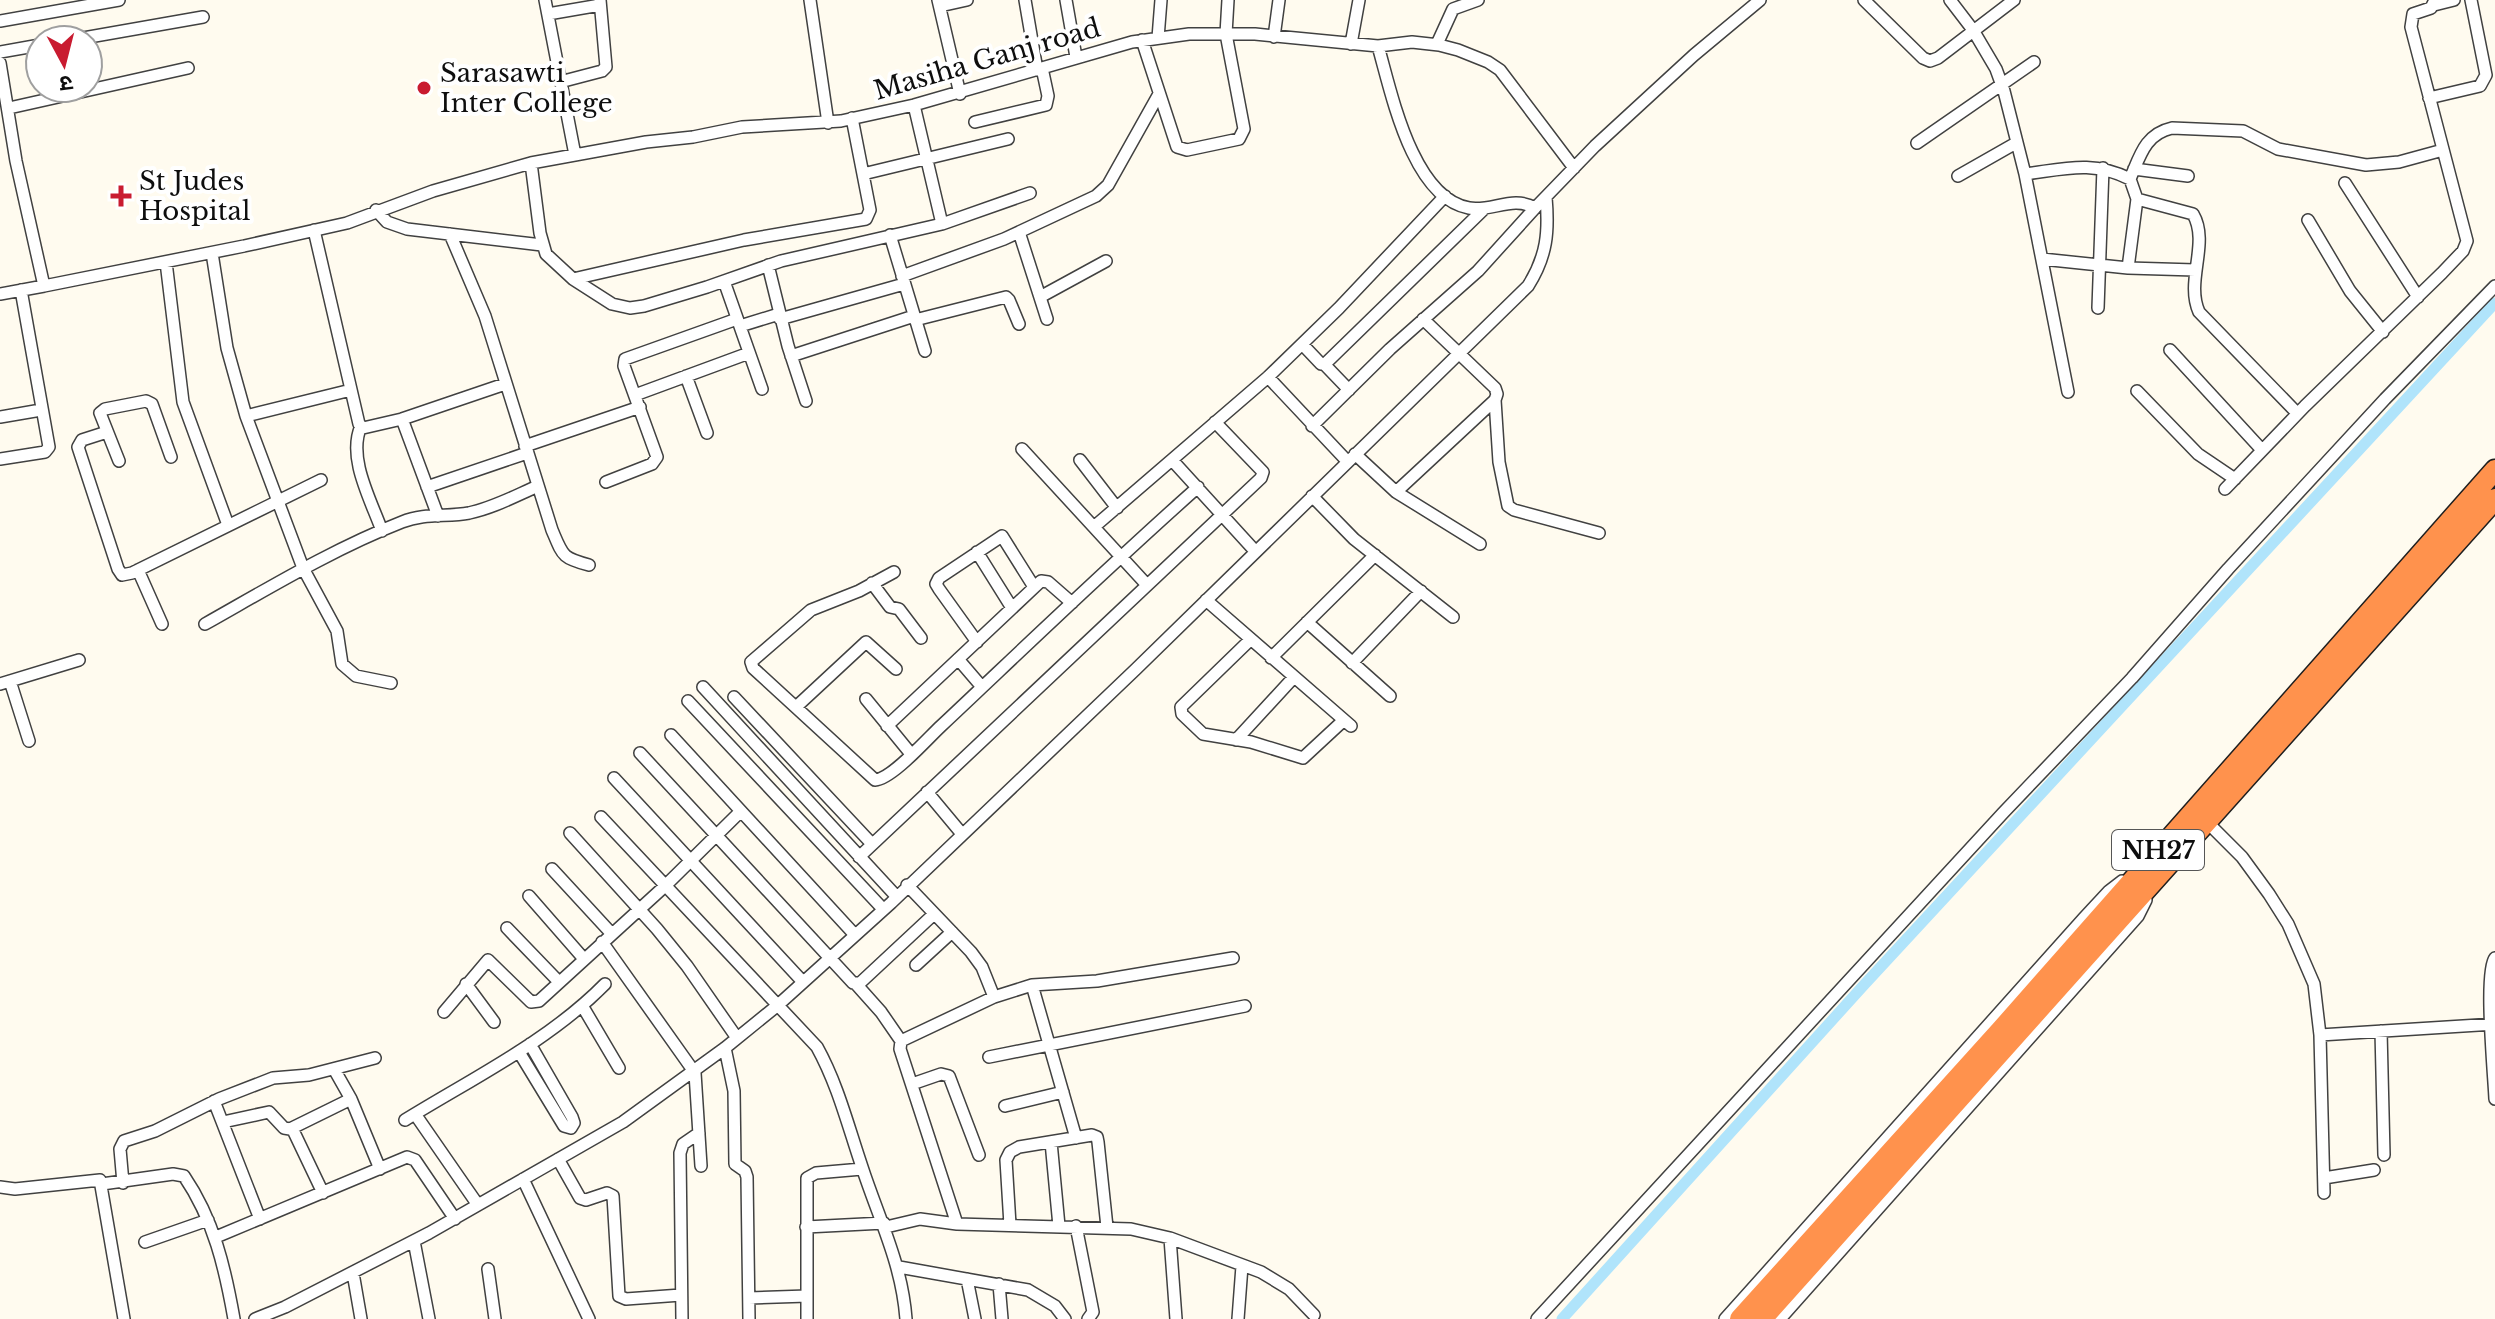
<svg xmlns="http://www.w3.org/2000/svg" width="2495" height="1319" font-family="'Libre Baskerville','Noto Sans Devanagari',serif">
<style>
.lines{fill:none;stroke-linecap:round;stroke-linejoin:round}
.canal{stroke:#b0e4fb;stroke-width:11}
.street-casing{stroke:#414141;stroke-width:14}
.highway-casing{stroke:#1f1f1f;stroke-width:23}
.street{stroke:#fff;stroke-width:11}
.highway{stroke:#ff924d;stroke-width:20}
.poi-dot{fill:#c91b30;stroke:#fff;stroke-width:3}
.labels{text-anchor:middle;dominant-baseline:central;stroke-width:8;stroke-linejoin:round;paint-order:stroke}
.shield{fill:#fff;stroke:#565656;stroke-width:2}
.shield-label{font-size:24px;font-weight:bold;fill:#0e0e0e}
.street-label{font-size:26px;fill:#0e0e0e;stroke:#fff}
.poi-label{font-size:26px;fill:#0e0e0e;stroke:#fff;text-anchor:start}
</style>
<rect width="100%" height="100%" fill="#fffbef"/>
<g class="lines">
<path class="canal" d="M1562,1319L1863,986L2495,303"/>
<g class="street-casing">
<path id="street" d="M545,0L575,155
M810,0L828,123
M938,0L960,94
M1025,0L1037,70
M1066,0L1076,57
M1864,0L1923,58L1930,61L1938,58L2014,0
M1950,0L1973,30L1996,69L2004,91L2025,174L2068,392
M2434,5L2454,0
M940,6L967,0
M548,14L600,5
M0,21L119,0
M1274,37L1279,0
M1158,38L1161,0
M72,40L203,17
M1142,40L1177,147L1187,150L1239,139L1244,129L1226,34L1228,0
M1351,44L1359,0
M1437,44L1453,9L1478,0
M1378,46C1391,91 1412,198 1469,208C1492,212 1513,195 1535,208L1595,146L1694,55L1760,0
M0,52L40,45
M0,63L16,161L44,286L0,294
M560,82L602,71L606,67L600,0
M2429,98L2480,86L2486,75L2471,0
M914,105L942,224
M9,108L188,68
M975,122L1046,105L1048,96L1042,68
M1917,143L2034,62
M531,163L540,233L546,254L573,279L612,304L630,308L644,306L707,287L781,261L942,224L1030,193
M2134,169L2188,176
M863,174L1008,139
M2025,174C2065,169 2092,160 2130,179L2137,199L2193,214C2210,243 2185,281 2199,312L2297,413
M1958,176L2016,143
M2130,179C2140,156 2145,134 2172,128L2243,131L2278,149L2366,165L2399,162L2443,150
M2345,183L2418,297
M376,210L387,222L407,229L542,245
M2308,220L2350,291L2383,332
M314,230L359,424L363,428L402,419L505,384
M1019,232L1047,319
M450,234L485,316L552,530C563,556 562,558 589,565
M890,235L925,351
M212,253L227,348L246,416L303,568L337,631L342,664L356,676L391,683
M2042,259L2128,268L2195,270
M166,262L183,402L228,525
M768,265L788,346L806,401
M2128,268L2137,199
M902,276L1004,239L1096,196L1108,185L1159,94
M573,279L744,240L866,219L870,210L852,118
M724,281L762,389
M44,286L244,246L347,223L433,191L531,163L646,142L693,137L742,127L841,121L914,105L1132,42L1189,34H1255L1378,46L1412,42L1439,45L1458,50L1488,62L1500,70L1574,168
M1040,297L1106,261
M2098,308L2103,168
M780,319L904,284
M915,320L1006,297L1009,300L1019,324
M740,326L779,314
M1302,344L1321,364L1326,363L1485,208
M2170,350L2262,450
M791,356L914,316
M1324,364L1349,390
M686,376L707,433
M1268,377L1347,461
M2137,391L2198,454L2235,479
M635,395L749,353
M1495,400L1499,462L1508,506L1514,510L1599,533
M246,416L351,390
M0,417L41,410
M402,419L438,516
M361,426C347,458 371,500 382,531
M1312,426L1390,349L1478,271L1535,208
M107,432L82,440L78,447L118,569L122,575L132,573L321,480
M525,446L640,407
M1022,449L1147,585
M1355,454L1396,492L1480,544
M0,459L45,452L49,447L21,290
M1080,460L1117,508
M1172,460L1255,551
M119,461L100,413L105,409L146,401L152,404L171,457
M606,482L652,464L657,457L624,366L625,359L737,319
M427,487L527,453
M2225,489L2305,406L2442,273L2463,251L2467,241L2411,27L2413,14L2431,8L2435,0
M1396,492L1495,400L1497,394L1495,388L1423,319
M1312,496L1354,539L1453,617
M1095,526L1268,377L1339,308L1445,196
M977,552L1012,608
M138,570L162,624
M894,572L859,591L811,610L751,662L753,668L875,780C892,779 927,739 941,726C1026,646 1110,565 1198,487
M872,583L890,607L899,609L921,638
M1206,600L1351,726
M1307,622L1390,696
M205,624C269,588 333,549 402,522C424,513 447,517 469,513C493,508 515,496 538,486
M1250,640L1181,707L1182,714L1203,734L1251,742L1303,758L1344,720
M977,642L939,589L936,584L939,578L1002,536L1034,587
M1271,658L1375,555
M958,659L982,687
M1352,663L1421,591
M10,681L29,741
M0,684L79,660
M703,687L897,897
M734,697L872,844
M866,699L911,754
M688,701L883,909
M796,707L866,642L896,669
M887,726L1041,581L1048,582L1072,603
M671,735L855,935
M1236,740L1294,677
M640,753L853,983H860L934,914
M614,778L803,982
M927,792L962,834
M601,817L817,1047C838,1085 848,1126 862,1167C879,1219 902,1264 906,1319
M2207,822L2242,857L2269,894L2288,924L2314,984L2320,1035L2324,1193
M570,833L657,929L687,966L737,1038
M859,857L1261,478L1263,472L1215,422
M552,869L611,933
M907,885L971,952L982,967L994,997
M529,896L584,959
M507,928L559,982
M602,942L695,1073L701,1166
M2495,958C2484,971 2494,1075 2495,1099
M916,965L952,932
M466,984L494,1022
M856,984L881,1012L901,1041
M1032,985L1076,1138
M583,1007L619,1068
M444,1012L488,960L531,1002L539,1001L665,886L741,811
M2381,1031L2384,1155
M2320,1035L2495,1024
M725,1048L734,1091L735,1164L745,1171L747,1177L749,1319
M519,1052L564,1126L571,1128L574,1123L572,1117L530,1044
M989,1057L1245,1006
M334,1069L351,1099L380,1169
M912,1084L941,1074L949,1076L979,1155
M214,1101L260,1219
M1005,1106L1063,1092
M415,1114L478,1205
M405,1120C473,1078 549,1041 605,984
M223,1122L269,1112L284,1128L290,1129L351,1099
M292,1128L323,1193
M1051,1142L1059,1226
M558,1159L580,1198L586,1200L607,1193L613,1196L619,1296L626,1299L681,1295
M2324,1178L2374,1170
M523,1179L589,1319
M123,1183L120,1149L124,1141L155,1131L219,1099L273,1078L309,1075L375,1058
M102,1184L173,1174L184,1176C214,1220 225,1268 234,1319
M0,1187L15,1189L100,1180L124,1319
M957,1224L900,1049L901,1041L994,997L1032,985L1097,981L1233,958
M1010,1225L1006,1160L1010,1152L1019,1147L1092,1135L1097,1137L1098,1142L1107,1227
M1076,1226L1093,1312L1088,1319
M806,1227L884,1223
M886,1227L920,1219L957,1224L1131,1229L1170,1238L1261,1272L1289,1289L1314,1315
M216,1237L407,1157L415,1160L455,1219
M1170,1238L1176,1319
M414,1241L429,1319
M145,1242L208,1220
M899,1267L1028,1290L1055,1306L1065,1319
M488,1269L495,1319
M353,1273L361,1319
M967,1279L975,1319
M999,1284L1002,1319
M749,1298L807,1296
M255,1319L285,1307L429,1233L623,1122L725,1048L778,1005L891,903L1136,669L1528,286C1547,256 1549,232 1546,197
M682,1319L680,1153L683,1144L699,1133
M807,1319V1178L816,1173L862,1169
M1238,1319L1242,1266
M1537,1319L2003,813L2132,678L2228,569L2385,399L2495,286
M1725,1319L2084,918L2109,891L2122,881
M1780,1319L2138,916L2146,900"/>
</g>
<g class="highway-casing">
<path id="highway" d="M1740,1319L2000,1031L2495,470
M1762,1319L2495,499"/>
</g>
<use href="#street" class="street"/>
<use href="#highway" class="highway"/>
</g>
<g class="poi-dot">
<circle cx="424" cy="88" r="8"/>
<path d="M117 184h8v8h8v8h-8v8h-8v-8h-8v-8h8z"/>
</g>
<g class="labels">
<rect class="shield" x="2112" y="830" width="92" height="40" rx="6"/>
<g class="shield-label">
<text x="2158" y="850">NH27</text>
</g>
<g class="street-label">
<text transform="translate(987 59) rotate(-16)">Masiha Ganj road</text>
</g>
<g class="poi-label">
<text x="440" y="73">Sarasawti<tspan x="440" dy="30">Inter College</tspan></text>
<text x="139" y="181">St Judes<tspan x="139" dy="30">Hospital</tspan></text>
</g>
</g>
<g transform="translate(64 64) rotate(173)"><circle r="38" fill="#ffffff" stroke="#9f9f9f" stroke-width="2"/>
<path d="M0-6L14 30L0 20L-14 30Z" fill="#c91b30"/>
<text y="-12" font-size="22" font-weight="bold" text-anchor="middle" fill="#0e0e0e">उ</text>
</g>
</svg>
